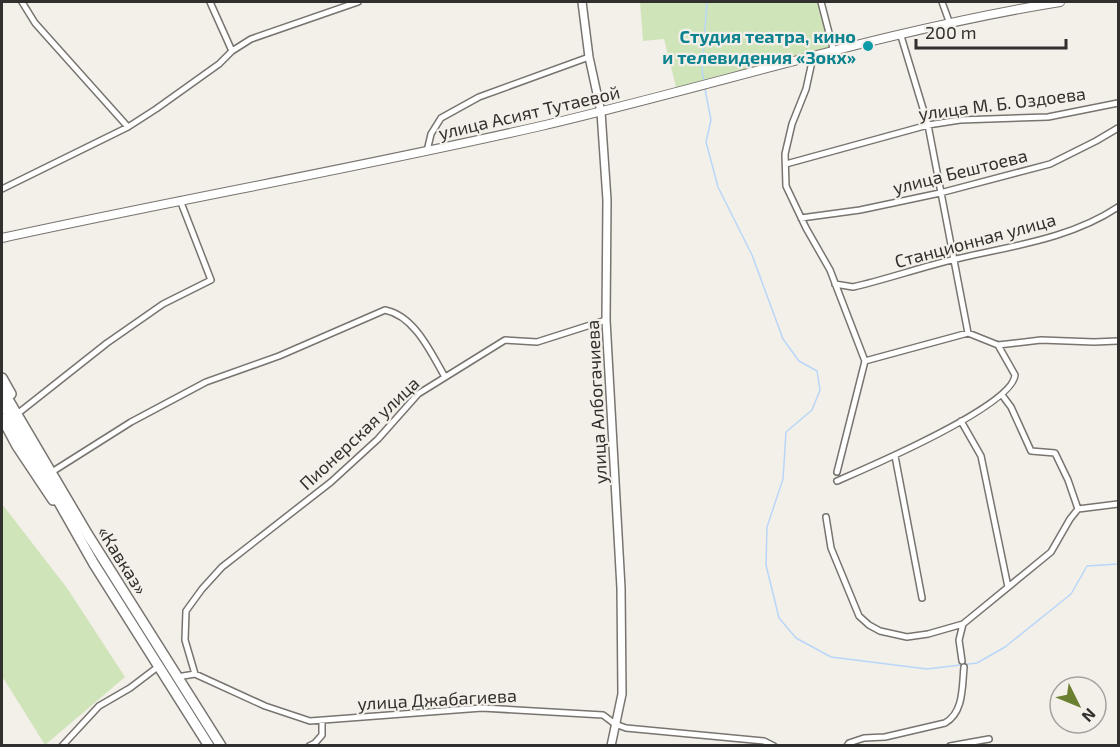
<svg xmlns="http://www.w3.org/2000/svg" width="1120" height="747" font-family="'Exo 2',sans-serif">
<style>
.green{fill:#d0e4ba}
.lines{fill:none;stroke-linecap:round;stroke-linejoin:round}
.stream{stroke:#b8d7f8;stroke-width:1.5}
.street-casing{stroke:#78746f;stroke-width:8}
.secondary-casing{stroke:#78746f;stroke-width:10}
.primary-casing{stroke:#78746f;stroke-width:10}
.highway-casing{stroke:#78746f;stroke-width:12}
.street{stroke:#fff;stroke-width:5}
.secondary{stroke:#fff;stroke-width:7}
.primary{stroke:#fff;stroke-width:8}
.highway{stroke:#fff;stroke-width:9}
.culture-dot{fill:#0f9aa8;stroke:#f3efe9;stroke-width:2}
.labels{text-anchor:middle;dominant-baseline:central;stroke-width:4.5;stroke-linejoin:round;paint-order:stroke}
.culture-label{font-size:18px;font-weight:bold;fill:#0d838f;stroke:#f3efe9;text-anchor:end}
.street-label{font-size:18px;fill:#32302e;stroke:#f3efe9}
</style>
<rect width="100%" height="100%" fill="#f3efe9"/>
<path class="green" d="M640,2H821L834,52L677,91L664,39L643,41Z
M2,504L67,588L125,677L45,745L2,676Z"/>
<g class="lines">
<path class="stream" d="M704,81L702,70L707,2
M705,89L711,120L706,142L718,187L752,255L783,339L799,361L817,371L820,390L812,410L786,432L783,479L767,527L766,565L779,618L796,638L831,657L927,669L977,663L1005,647L1071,594L1087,566L1118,564"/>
<g class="street-casing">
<path id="street" d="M22,2L35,23L128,127
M210,2L232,51
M821,2L834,52
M942,2L950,24
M901,36L928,125L968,333
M813,57L806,89L792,124L785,154L786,186L806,228L830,270L865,361L837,472
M427,151L431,134L441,118L479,97L589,57
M786,164L928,125L960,120L1048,117L1118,103
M2,189L128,127L156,109L219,64L232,51L251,39L358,2
M801,218L860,210L940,193L1050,164L1096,141L1118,128
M835,284L853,287C888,279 921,267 956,259C1011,246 1070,239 1118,207
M865,361L968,333L998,345L1041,340L1094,342L1118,341
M1002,395L1011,407L1031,451L1055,453L1068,480L1078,509
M21,411L107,343L163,304L211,280L180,200
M961,421L981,456L1008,587
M895,456L922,598
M55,470L131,422L206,382L279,356L385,310C415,316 431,353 445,377
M837,481C867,468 1013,406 1015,375L998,345
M826,517L831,548L859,616L869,625L880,631L907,637L928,634L963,624
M962,661L959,640L963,624L1051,552L1070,519L1078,509L1118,504
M195,674L185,640L186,611L202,589L222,567L331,482L378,439L418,394L505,340L537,342L606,320
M177,677L195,674L265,706L310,721L482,708L603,715L615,724L626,728L764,741L774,746
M62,746L99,706L130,688L159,666
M309,746L315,743L322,735V721
M847,746L849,743L864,738L885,737L945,723C964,712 962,687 964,667
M950,746L989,739"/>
</g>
<g class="secondary-casing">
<path id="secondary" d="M582,2L589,57L601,112L607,200L606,320L621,588L622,694L611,746"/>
</g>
<g class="primary-casing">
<path id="primary" d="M2,238C181,199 362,167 541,126C713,86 886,30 1060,2"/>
</g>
<g class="highway-casing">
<path id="highway" d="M2,378L11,394
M2,389L88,535L221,746
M2,402L94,564L209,746
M2,418L17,446L53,500"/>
</g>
<use href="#street" class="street"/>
<use href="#secondary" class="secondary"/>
<use href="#primary" class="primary"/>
<use href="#highway" class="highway"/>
</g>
<circle class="culture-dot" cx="868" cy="46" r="6"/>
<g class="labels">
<g class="culture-label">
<text x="856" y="36">Студия театра, кино<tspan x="856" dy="21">и телевидения «Зокх»</tspan></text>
</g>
<g class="street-label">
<text transform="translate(1002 103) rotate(-7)">улица М. Б. Оздоева</text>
<text transform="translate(529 112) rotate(-13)">улица Асият Тутаевой</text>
<text transform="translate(960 171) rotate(-14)">улица Бештоева</text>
<text transform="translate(975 240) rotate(-15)">Станционная улица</text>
<text transform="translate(596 402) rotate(-93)">улица Албогачиева</text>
<text transform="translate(359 433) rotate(-43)">Пионерская улица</text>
<text transform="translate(123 560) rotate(58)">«Кавказ»</text>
<text transform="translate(437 699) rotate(-3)">улица Джабагиева</text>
</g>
</g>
<rect width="1120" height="747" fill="none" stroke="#32302e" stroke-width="6"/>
<g transform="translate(1078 705) rotate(133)"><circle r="28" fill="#f3efe9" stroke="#a6a39e" stroke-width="1.5"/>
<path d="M0-4.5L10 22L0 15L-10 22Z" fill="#6a7f30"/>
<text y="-9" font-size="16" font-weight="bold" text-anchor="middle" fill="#32302e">N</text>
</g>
<path d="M916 39v9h150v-9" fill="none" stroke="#32302e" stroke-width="3"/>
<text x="925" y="39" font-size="18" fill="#32302e" stroke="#f3efe9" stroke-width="4.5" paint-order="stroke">200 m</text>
</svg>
